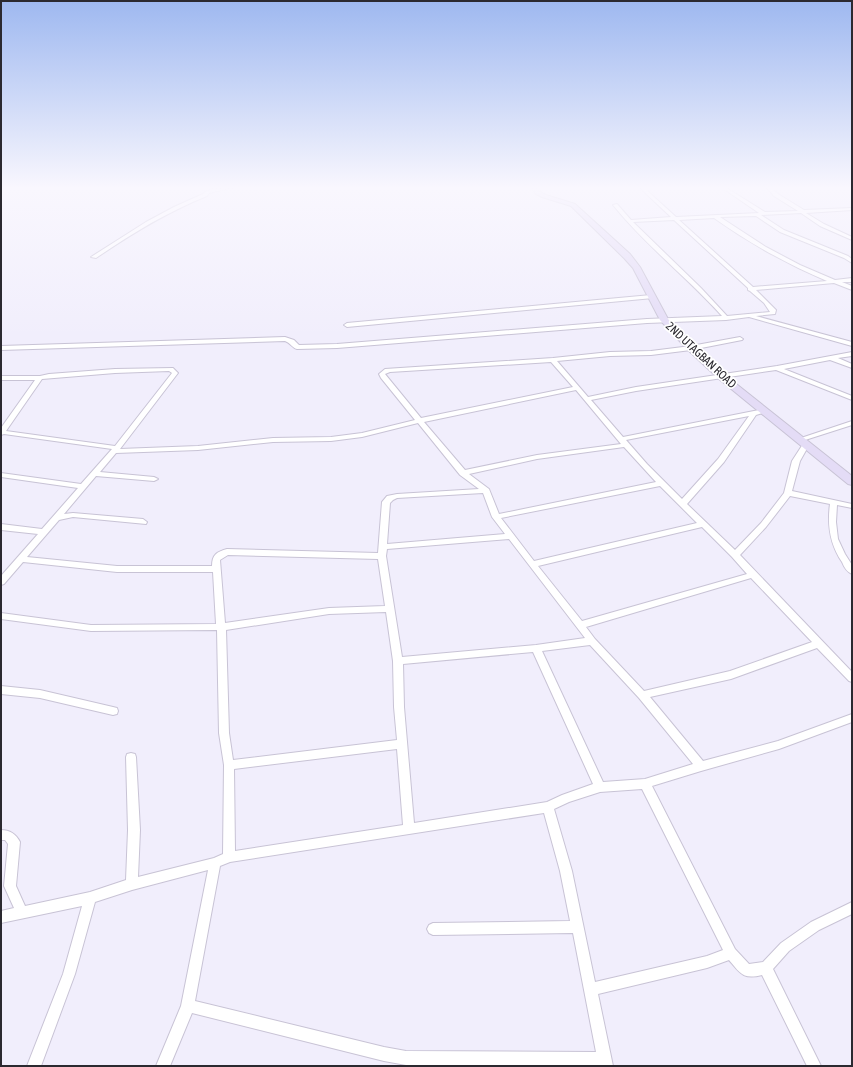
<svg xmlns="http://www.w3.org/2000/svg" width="853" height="1067" font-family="'Asap Condensed',sans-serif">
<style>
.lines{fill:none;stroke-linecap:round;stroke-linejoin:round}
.street-casing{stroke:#c8c3d5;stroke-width:2}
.secondary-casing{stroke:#c8c3d5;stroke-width:2}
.street{fill:#fff;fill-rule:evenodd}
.secondary{fill:#e4dcf6;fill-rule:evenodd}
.labels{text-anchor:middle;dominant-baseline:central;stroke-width:3.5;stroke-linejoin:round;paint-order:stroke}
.far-street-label{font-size:12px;fill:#2b2930;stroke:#fff}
</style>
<rect width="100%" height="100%" fill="#f1eefc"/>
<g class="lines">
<g class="street-casing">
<path id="street" d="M228,187H235L209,193L207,196C167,212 131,234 96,258L91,257L146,222L174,207L203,194L206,191Z
M639,187H643L676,217L759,213L721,187H725L765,212L798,211L774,196L766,187H770L778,194L804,210L852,208V210L806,213L824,224L852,237V240L820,226L801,213L761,215L784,230L848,256L852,259V263L844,258L780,232L756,216L720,217L766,247L800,265L835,280L852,278V282H842L852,286V290L834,283L756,290L776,310L775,314L756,316L852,342V346L749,317L726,320L647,323L337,348L297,349C292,348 291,343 285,341L1,350V346L285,337L294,340L299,345L337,344L647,319L722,316C687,277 645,245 613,205L617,204L631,220L671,217ZM714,218C749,243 787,264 827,281L753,287L679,220ZM674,220L748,288V290L750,291L764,303L770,312L727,316L701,288L633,222Z
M651,295L653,296V298L347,327L344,325L347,323Z
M740,337L743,339L742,340L691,350L651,355L610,356L557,361L588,397L636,387L777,366L852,352V356L838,358L852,364V368L830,360L784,369L852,396V400L776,370L636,391L591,400L623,437L764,409L766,410V412L756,415L724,462L687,504L735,550L761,523L784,493L792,461L803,444H807L809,445L800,461L792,491L852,504V508L837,505L836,522L838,539L845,554L852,565V574C847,572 844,567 842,562C830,544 827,526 830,504L790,496L766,527L740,555L852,672V682L849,681L817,648L731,679L650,697L703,761L778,741L852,714V722L779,749L701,771L652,786L735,949L749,964L763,962L781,943L811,922L852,902V914L819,930L789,951L773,969L821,1066H807L762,975C743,980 740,973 729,960L707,968L598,994L613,1066L406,1065L384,1061L192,1013L170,1066H156L181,1006L208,870L132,890L95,902L75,974L41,1066H27L63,974L82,906L1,923V911L14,908L4,886L8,844L5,840H1V830C10,830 16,834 20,842L16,886L25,906L90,892L126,880L128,830L126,757L127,754L131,753L135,754L136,757L140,830L138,877L214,858L223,854L224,765L219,733L217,630L91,631L1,619V613L91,625L216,624L213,572H117L23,562L4,584L1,585V576L38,534L1,530V524L42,529L78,488L1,477V473L81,484L112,449L4,434L1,435V428L35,380H1V376H40L49,374L115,369L173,368L178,373L120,449L198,446L273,438L331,437L362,433L415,420L381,378L379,374L385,369L553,358L610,352L651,351L691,346ZM551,362L573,387L421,418L385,374L390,372ZM169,371L172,373L115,446L6,431L42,379L115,373ZM576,390L621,444L537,455L465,470L424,422ZM749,416L718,459L682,499L647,464L626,440ZM418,423L460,475L479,489L397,494L387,496L382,502L378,553L227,549C217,552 212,554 212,566H117L27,557L59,520L73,517L146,524L147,522L143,519L73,513L64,514L96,476L154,481L158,479L154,477L100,472L116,453L198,450L273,442L331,441L362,437ZM624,447L656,482L499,514L489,489L469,474L537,459ZM660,486L697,523L534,561L501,518ZM483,493L492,517L505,534L387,544L390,503L393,500L397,498ZM702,527L732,557L747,574L582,621L538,566ZM509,539L585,638L536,645L402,657L386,556L387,549ZM228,555L378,559L385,606L329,608L225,623L220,560ZM751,578L812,642L730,671L644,691L595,639L586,627ZM386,612L393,661L394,707L397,740L233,760L229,733L226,630L329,614ZM590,645L639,698L693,764L645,779L603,782L542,651ZM533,652L593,784L562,795L547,802L414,823L404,707L403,664ZM397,749L403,825L235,851L234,769ZM642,789L723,950L707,956L595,982L572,871L554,809L569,802L600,792ZM544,813L560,871L570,921L433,923L429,925L427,929L429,933L433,935L573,933L596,1052L406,1051L384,1047L195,1001L220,866L230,862Z
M852,421V425L802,441H798L797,440L798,439Z
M1,686L40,690L113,707L117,708L118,711L117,714L113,715L40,698L1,694Z"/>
</g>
<g class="secondary-casing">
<path id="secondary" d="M531,187H537L540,192L546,195L575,204L630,254L640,267L668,319L694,346L725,375L852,476V485L848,484L719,379L688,350L660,320L633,268L624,258L571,206L542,197L536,194Z"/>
</g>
<use href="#street" class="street"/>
<use href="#secondary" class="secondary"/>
</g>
<linearGradient id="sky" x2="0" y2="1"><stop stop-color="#9eb8f0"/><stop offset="0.56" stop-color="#f9f7fe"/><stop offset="1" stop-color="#f9f7fe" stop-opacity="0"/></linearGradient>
<rect width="853" height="336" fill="url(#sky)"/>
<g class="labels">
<g class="far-street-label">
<text transform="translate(701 355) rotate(43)">2ND UTAGBAN ROAD</text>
</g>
</g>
<rect width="853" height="1067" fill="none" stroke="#2b2930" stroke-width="4"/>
</svg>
